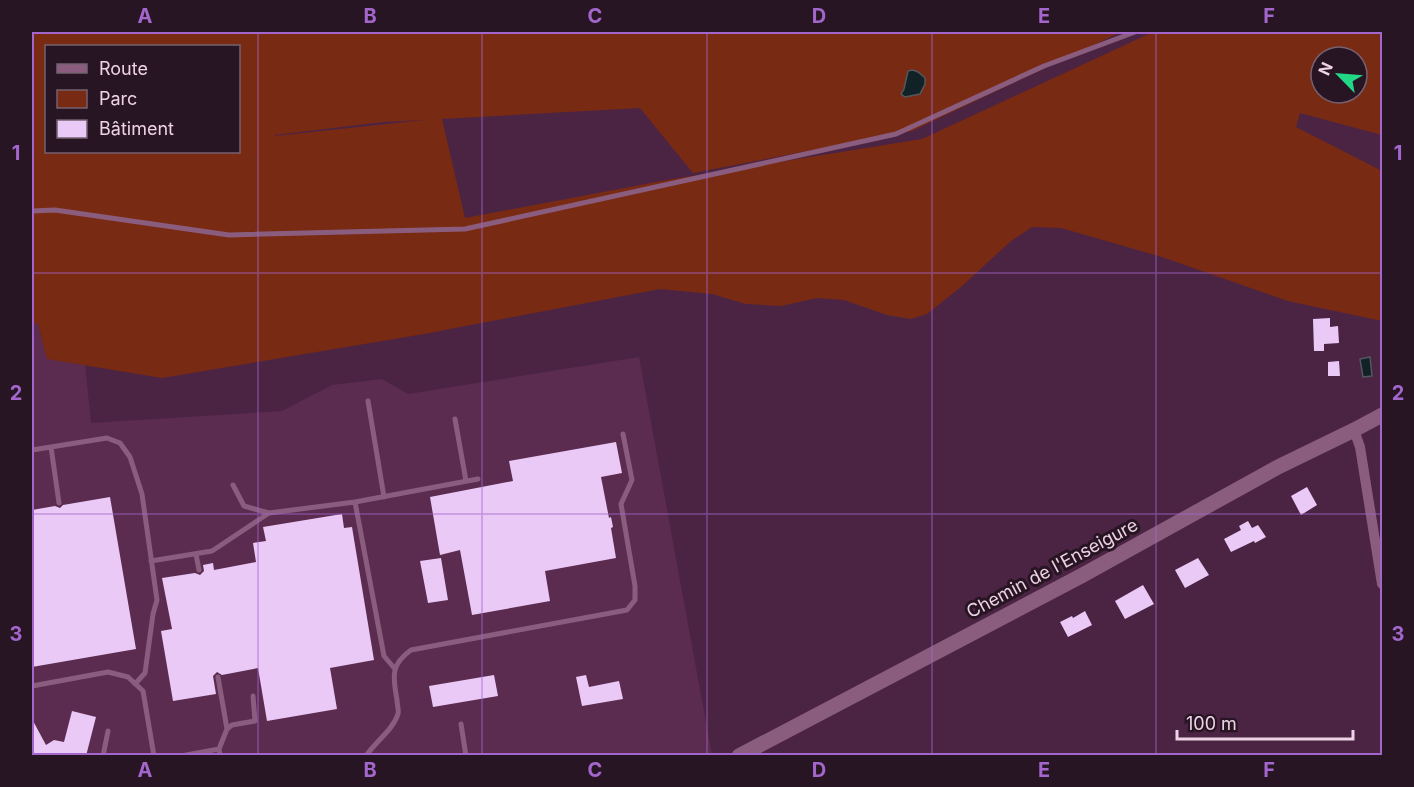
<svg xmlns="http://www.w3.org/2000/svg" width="1414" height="787" font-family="Inter,sans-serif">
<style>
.built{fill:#5b2c50}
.green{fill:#792a13;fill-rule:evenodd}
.water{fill:#112226;stroke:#53575f;stroke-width:1.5}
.building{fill:#eac9f7}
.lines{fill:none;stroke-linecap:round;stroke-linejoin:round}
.lane{stroke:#8a5d7e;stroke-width:5}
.street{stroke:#8a5d7e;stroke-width:10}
.secondary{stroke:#8a5d7e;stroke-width:15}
.grid{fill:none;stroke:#a366cc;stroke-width:1.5;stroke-opacity:0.55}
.labels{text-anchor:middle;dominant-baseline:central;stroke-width:6;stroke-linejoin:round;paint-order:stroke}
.street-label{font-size:18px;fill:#edd3e5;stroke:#271523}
.neatline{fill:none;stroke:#a366cc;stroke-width:2}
.grid-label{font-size:20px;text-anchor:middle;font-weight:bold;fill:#a366cc}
</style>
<rect width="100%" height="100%" fill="#4c2443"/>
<path class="built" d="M32,322L38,324L47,359L85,365L91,423L282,411L332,385L382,379L408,394L639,357L712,755H32Z"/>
<path class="green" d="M32,32H1121L912,131L693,173L640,108L442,119L465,218L667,180L922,139L1153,32H1382V135L1300,113L1296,127L1382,171V321L1288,301L1162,257L1061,228L1032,227L1011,241L962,286L927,314L911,319L887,315L844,300L817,298L781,306L746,304L712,294L660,289L424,334L162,378L47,359L38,324L32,322ZM46,46H238V152H46ZM1321,57H1357V93H1321ZM424,120L275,136V135L383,122Z"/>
<path class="water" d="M912,70C918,71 921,74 925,78V84L920,94L905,97L901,94L904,89L908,71Z
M1370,357L1372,376L1363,377L1360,359Z"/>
<path class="building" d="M1330,318V327L1338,326L1339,343L1324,344V351H1314L1313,319Z
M1339,361L1340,376H1328V362Z
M616,442L622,473L601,477L609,518L611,517L613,527L611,528L616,558L545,571L550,601L472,615L460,550L440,555L430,497L513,481L509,461Z
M1307,487L1317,505L1301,515L1291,496Z
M110,497L136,649L32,667V510L55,506L60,508L63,505Z
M342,514L344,528L352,527L374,660L330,668L337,709L267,721L258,668L222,675L217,672L213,676L216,694L173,701L161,631L172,629L162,578L195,573L200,575L204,571L203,565L213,563L214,570L256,562L253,543L266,541L263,527Z
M1248,521L1252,528L1258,525L1266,537L1255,543L1254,541L1231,552L1224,539L1241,530L1239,526Z
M441,558L448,600L428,603L420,561Z
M1198,558L1209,575L1185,588L1175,570Z
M1143,585L1154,604L1125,619L1115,601Z
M1085,611L1092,625L1068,637L1060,622L1072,616L1073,618Z
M494,675L498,696L433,707L429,686Z
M586,675L589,687L619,681L623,699L582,706L576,677Z
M72,711L96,717L86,756H32V719L46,745L54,740L64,742Z"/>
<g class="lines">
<path class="lane" d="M32,211L55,210L229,235L465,229L896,134L1044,66L1135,32
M368,401L384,497
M455,419L466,481
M51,447L59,503
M32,450L107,438L120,443L130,457L142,494L157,600L153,614L145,673L135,684
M233,485L244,506L269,513
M355,502L384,656L395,669
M196,554L199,570
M151,561L212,551L269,513L355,502L478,479
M218,677L227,729L219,749
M32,686L108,672L128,677L143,691L154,756
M461,724L466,756
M227,729L232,725L255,721L253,696
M103,756L108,731
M181,756L219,749L220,756
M366,756C375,742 393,730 398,714C399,709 397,705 397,700C393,677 390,665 411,650L627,610L635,600V586L621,504L632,480L623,434"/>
<path class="street" d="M1354,430L1360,447L1382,584"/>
<path class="secondary" d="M739,756L1081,576L1278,467L1354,430L1382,415"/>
</g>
<path class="grid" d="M258,32V756M482,32V756M707,32V756M932,32V756M1156,32V756M32,273H1382M32,514H1382"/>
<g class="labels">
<g class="street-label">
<text transform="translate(1052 568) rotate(-28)">Chemin de l'Enseigure</text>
</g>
</g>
<rect width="1414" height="787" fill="none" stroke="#271523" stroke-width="66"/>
<rect x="45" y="45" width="195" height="108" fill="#271523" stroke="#766171" stroke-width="1.5"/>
<rect x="57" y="64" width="30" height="9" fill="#8a5d7e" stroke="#766171" stroke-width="1.5"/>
<text x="99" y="75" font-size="18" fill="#edd3e5">Route</text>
<rect x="57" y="90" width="30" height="18" fill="#792a13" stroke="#766171" stroke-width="1.5"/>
<text x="99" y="105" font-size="18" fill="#edd3e5">Parc</text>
<rect x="57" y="120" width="30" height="18" fill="#eac9f7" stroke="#766171" stroke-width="1.5"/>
<text x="99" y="135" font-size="18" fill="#edd3e5">Bâtiment</text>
<g transform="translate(1339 75) rotate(295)"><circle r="28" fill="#271523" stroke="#766171" stroke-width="1.5"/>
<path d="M0-4.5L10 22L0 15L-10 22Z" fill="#21d887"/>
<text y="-9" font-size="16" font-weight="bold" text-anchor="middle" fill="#edd3e5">N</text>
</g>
<path d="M1177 730v9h176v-9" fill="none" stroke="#edd3e5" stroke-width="3"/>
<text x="1186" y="730" font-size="18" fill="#edd3e5" stroke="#271523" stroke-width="4.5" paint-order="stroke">100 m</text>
<rect x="33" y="33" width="1348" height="721" class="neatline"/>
<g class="grid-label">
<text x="145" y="23">A</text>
<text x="370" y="23">B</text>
<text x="595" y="23">C</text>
<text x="819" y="23">D</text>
<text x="1044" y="23">E</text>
<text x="1269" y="23">F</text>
<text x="16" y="160">1</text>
<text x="1398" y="160">1</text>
<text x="16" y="400">2</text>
<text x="1398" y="400">2</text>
<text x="16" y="641">3</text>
<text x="1398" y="641">3</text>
<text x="145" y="777">A</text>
<text x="370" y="777">B</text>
<text x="595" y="777">C</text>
<text x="819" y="777">D</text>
<text x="1044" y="777">E</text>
<text x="1269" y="777">F</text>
</g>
</svg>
